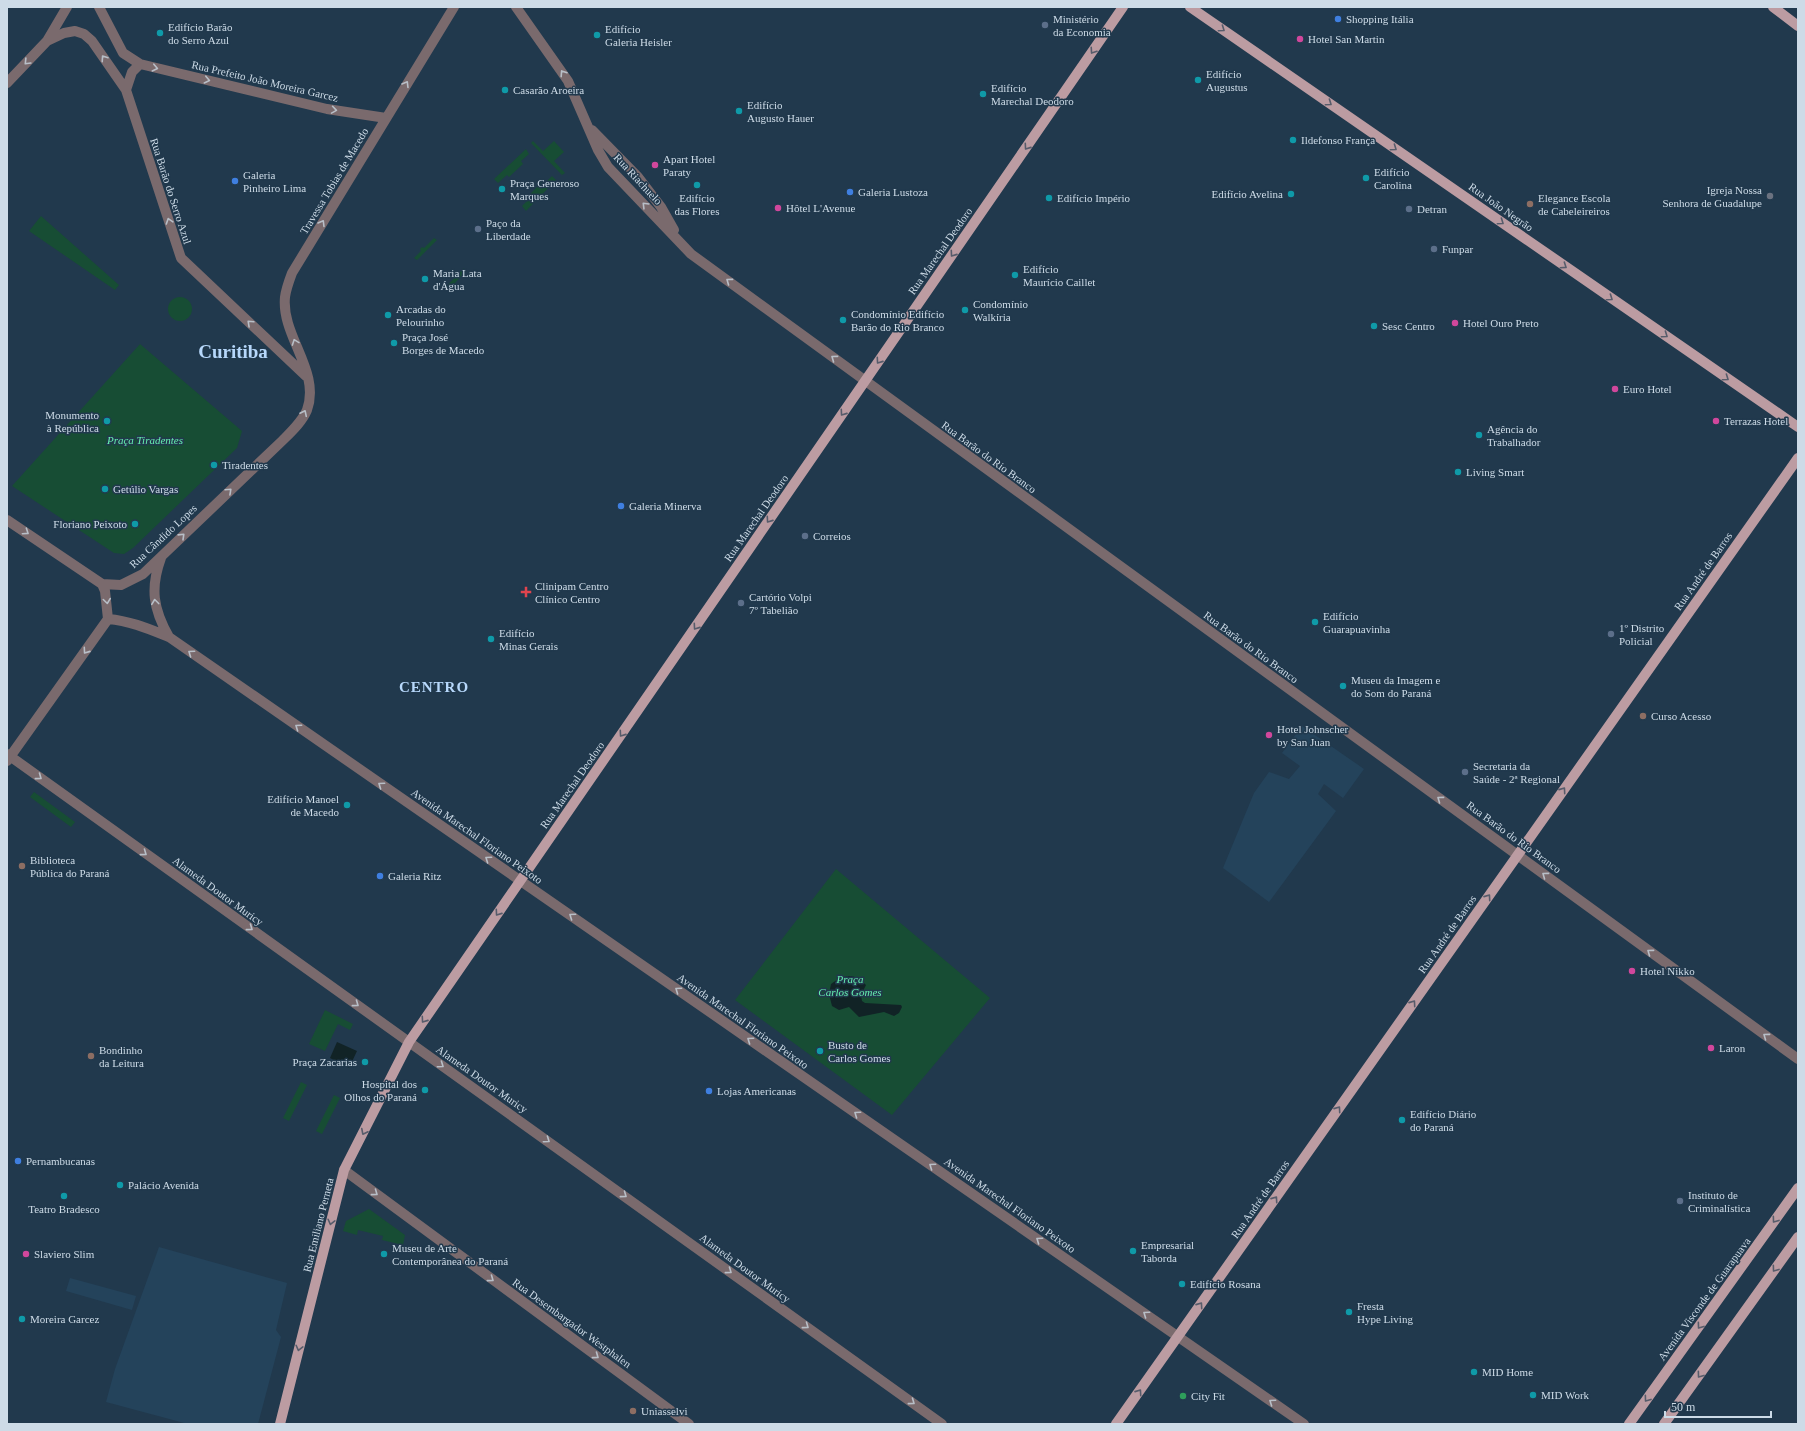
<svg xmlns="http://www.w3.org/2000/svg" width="1805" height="1431" font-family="Georgia,serif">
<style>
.built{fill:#24435b}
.green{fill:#174d34}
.water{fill:#112326}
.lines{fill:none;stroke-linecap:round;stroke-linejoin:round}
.minor{stroke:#7a6a6d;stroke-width:10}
.major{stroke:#bc9ca2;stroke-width:10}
.oneway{stroke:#575c6b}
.oneway2{stroke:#b8bfc8}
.shop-dot{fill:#3f7fe0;stroke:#21394d;stroke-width:1.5}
.service-dot{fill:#5c6f8a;stroke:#21394d;stroke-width:1.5}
.culture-dot{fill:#0f9aa8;stroke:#21394d;stroke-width:1.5}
.hotel-dot{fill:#d1479c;stroke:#21394d;stroke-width:1.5}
.worship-dot{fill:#6b7280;stroke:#21394d;stroke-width:1.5}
.education-dot{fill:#8d6e63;stroke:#21394d;stroke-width:1.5}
.health-dot{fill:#e0444e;stroke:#21394d;stroke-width:1.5}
.leisure-dot{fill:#2e9e5b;stroke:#21394d;stroke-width:1.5}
.labels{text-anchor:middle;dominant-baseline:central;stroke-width:3;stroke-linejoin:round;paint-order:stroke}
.poi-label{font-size:11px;fill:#cddbe7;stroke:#21394d;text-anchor:start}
.street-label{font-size:11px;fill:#cddbe7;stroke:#21394d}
.park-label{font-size:11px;font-style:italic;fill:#66f0af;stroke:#21394d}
.district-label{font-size:15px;font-weight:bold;letter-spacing:1px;fill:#b7d8fb;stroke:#21394d}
.town-label{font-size:19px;font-weight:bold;fill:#b7d8fb;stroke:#21394d}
</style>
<rect width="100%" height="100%" fill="#21394d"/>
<path class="built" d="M1302,726L1364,769L1343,798L1324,784L1318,794L1336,811L1269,902L1223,868L1254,793L1269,772L1289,779L1300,766L1282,753Z
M159,1247L287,1283L276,1330L281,1337L258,1424H188L106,1402L115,1369Z
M70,1278L136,1296L132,1310L66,1291Z"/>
<path class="green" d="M533,141L543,151L554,141L564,152L554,161L565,173L562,175L531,143Z
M526,149L529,154L521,161L523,164L509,177L507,175L498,183L494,179Z
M552,176L556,180L526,211L522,206L530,198L528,196L542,182L544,184Z
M41,216L119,285L115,290L29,231Z
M434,238L437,240L417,260L414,258L421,251L420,249L422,247L424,248Z
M464,268L466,271L455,283L456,285L454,287L452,286L447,291L444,289Z
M168 309a12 12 0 1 1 24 0a12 12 0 1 1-24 0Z
M140,344L242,431L237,448L133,548L124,554L114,553L12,486Z
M34,792L75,822L71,827L30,797Z
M836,869L990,998L892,1115L735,1000Z
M325,1010L353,1024L350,1030L338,1024L325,1051L309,1044Z
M301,1082L307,1085L289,1121L283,1118Z
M334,1095L340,1098L322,1134L316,1131Z
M369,1209L405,1235L403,1245L382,1240L383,1236L358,1230L357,1235L343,1231L346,1221Z"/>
<path class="water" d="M852,976L861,980L866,985L861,995L862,1001L865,1003L901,1005L902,1007L899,1013L894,1016L884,1012L859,1017L849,1007L839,1010L832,1006L829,994L831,984L841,977Z
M337,1042L357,1051L349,1068L330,1058Z"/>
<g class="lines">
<path class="minor" d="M99,7L123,53L140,64L327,109L386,118
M516,7L568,81L598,150L608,167L691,254L1798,1059
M47,41L64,33L75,31L84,34L92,41L126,90L181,258L306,376
M7,83L47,41L67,7
M126,90L132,72L140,64
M592,130L638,177L661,207L674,230
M7,520L102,584L105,591L108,619L7,761
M161,558C150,588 153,609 169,637
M102,584L121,585L143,574L282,441C291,432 302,422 307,410C321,371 281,336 285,297C286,289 289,281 292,273L454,7
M108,619C131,621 149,629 169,637L1304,1424
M7,754L942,1424
M344,1170L689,1424"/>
<path class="major" d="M1190,7L1798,427
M1773,7L1798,26
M280,1424L344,1170L409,1042L1123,7
M1116,1424L1798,458
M1629,1424L1798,1188
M1664,1424L1798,1237"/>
</g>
<defs><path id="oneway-chevron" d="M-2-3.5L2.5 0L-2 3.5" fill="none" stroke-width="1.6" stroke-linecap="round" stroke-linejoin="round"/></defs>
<g class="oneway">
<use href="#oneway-chevron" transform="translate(1222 29) rotate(35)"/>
<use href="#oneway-chevron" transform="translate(1093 51) rotate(124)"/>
<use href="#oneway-chevron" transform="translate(1329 103) rotate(35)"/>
<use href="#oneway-chevron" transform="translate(1027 147) rotate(125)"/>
<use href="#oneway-chevron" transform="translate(1394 148) rotate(35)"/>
<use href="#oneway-chevron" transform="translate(1501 222) rotate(35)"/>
<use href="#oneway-chevron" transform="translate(953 254) rotate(125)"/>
<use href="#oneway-chevron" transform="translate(1564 266) rotate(34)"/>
<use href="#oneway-chevron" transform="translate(1610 298) rotate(35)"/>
<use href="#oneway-chevron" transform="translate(1665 335) rotate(35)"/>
<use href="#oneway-chevron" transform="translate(879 361) rotate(125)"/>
<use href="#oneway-chevron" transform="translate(1726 378) rotate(35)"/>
<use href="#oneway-chevron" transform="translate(843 413) rotate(125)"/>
<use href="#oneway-chevron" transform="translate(769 520) rotate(125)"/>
<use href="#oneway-chevron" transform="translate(696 627) rotate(125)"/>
<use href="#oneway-chevron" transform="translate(622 734) rotate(125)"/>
<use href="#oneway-chevron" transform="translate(1563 790) rotate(-55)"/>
<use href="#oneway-chevron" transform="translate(1488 897) rotate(-55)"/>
<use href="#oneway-chevron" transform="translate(498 913) rotate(125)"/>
<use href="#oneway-chevron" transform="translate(1413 1003) rotate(-55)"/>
<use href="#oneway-chevron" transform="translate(424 1020) rotate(125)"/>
<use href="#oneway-chevron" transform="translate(1338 1109) rotate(-55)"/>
<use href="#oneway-chevron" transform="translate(364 1132) rotate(117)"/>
<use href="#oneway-chevron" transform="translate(1275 1199) rotate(-55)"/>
<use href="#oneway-chevron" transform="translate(1775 1220) rotate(126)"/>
<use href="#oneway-chevron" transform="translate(331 1222) rotate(104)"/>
<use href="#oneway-chevron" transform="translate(1775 1269) rotate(126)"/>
<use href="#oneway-chevron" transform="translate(1200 1305) rotate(-55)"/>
<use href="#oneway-chevron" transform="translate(1700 1326) rotate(126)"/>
<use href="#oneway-chevron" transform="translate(299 1348) rotate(104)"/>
<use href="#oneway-chevron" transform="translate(1700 1375) rotate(126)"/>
<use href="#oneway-chevron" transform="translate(1139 1392) rotate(-55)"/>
<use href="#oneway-chevron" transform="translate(1647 1399) rotate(126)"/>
</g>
<g class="oneway2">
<use href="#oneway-chevron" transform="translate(104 58) rotate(-124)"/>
<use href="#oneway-chevron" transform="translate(27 62) rotate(134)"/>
<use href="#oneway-chevron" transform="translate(155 68) rotate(13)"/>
<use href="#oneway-chevron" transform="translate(563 73) rotate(-123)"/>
<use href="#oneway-chevron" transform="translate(207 80) rotate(13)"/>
<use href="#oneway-chevron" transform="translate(406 84) rotate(-59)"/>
<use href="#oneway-chevron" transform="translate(334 110) rotate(9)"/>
<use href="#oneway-chevron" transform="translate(645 205) rotate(-135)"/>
<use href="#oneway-chevron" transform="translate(169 221) rotate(-108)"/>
<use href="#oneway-chevron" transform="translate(322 223) rotate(-59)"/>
<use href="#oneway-chevron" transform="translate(729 281) rotate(-144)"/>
<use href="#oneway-chevron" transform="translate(250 323) rotate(-137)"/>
<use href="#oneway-chevron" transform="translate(295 342) rotate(-110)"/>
<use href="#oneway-chevron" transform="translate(834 358) rotate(-144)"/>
<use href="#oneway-chevron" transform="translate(304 413) rotate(-64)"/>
<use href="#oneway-chevron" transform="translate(229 491) rotate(-43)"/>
<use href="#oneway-chevron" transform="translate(26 532) rotate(34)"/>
<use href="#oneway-chevron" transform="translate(182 536) rotate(-44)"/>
<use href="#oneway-chevron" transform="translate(107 601) rotate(82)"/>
<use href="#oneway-chevron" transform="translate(155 602) rotate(-97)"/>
<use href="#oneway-chevron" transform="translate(86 651) rotate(125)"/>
<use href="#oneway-chevron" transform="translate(191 653) rotate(-145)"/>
<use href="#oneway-chevron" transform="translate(298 727) rotate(-145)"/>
<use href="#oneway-chevron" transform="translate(39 777) rotate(36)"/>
<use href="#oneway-chevron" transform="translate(381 785) rotate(-145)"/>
<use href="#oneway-chevron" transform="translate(1440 799) rotate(-144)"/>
<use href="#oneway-chevron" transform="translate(144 853) rotate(36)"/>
<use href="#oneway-chevron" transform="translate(488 859) rotate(-145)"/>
<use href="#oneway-chevron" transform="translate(1545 875) rotate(-144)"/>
<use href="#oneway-chevron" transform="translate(572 916) rotate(-145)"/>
<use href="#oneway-chevron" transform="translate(250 928) rotate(36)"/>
<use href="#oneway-chevron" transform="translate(1650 952) rotate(-144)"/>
<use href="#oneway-chevron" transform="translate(678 990) rotate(-145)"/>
<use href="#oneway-chevron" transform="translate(356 1004) rotate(36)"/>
<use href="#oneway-chevron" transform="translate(1766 1036) rotate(-144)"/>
<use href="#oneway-chevron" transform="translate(750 1040) rotate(-145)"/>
<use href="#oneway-chevron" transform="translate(441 1065) rotate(35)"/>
<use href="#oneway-chevron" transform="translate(857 1114) rotate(-145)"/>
<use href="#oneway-chevron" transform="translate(547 1140) rotate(35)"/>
<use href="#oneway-chevron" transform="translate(932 1166) rotate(-145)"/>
<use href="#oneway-chevron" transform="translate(375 1193) rotate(36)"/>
<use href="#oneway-chevron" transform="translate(624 1195) rotate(36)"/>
<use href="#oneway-chevron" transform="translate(1039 1240) rotate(-145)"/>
<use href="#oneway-chevron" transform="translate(729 1271) rotate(36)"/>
<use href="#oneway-chevron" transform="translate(491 1279) rotate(36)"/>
<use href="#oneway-chevron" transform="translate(1146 1314) rotate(-145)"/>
<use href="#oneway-chevron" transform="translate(806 1326) rotate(36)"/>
<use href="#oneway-chevron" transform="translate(596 1356) rotate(36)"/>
<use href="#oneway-chevron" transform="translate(912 1402) rotate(36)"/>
<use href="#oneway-chevron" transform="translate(1272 1402) rotate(-145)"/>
</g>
<g class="shop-dot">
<circle cx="1338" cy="19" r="4"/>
<circle cx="235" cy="181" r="4"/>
<circle cx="850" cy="192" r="4"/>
<circle cx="621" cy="506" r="4"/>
<circle cx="380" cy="876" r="4"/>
<circle cx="709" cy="1091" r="4"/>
<circle cx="18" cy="1161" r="4"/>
</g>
<g class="service-dot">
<circle cx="1045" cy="25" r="4"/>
<circle cx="1409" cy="209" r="4"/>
<circle cx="478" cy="229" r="4"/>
<circle cx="1434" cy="249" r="4"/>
<circle cx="805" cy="536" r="4"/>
<circle cx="741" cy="603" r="4"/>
<circle cx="1611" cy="634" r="4"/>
<circle cx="1465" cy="772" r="4"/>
<circle cx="1680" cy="1201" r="4"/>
</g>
<g class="culture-dot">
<circle cx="160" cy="33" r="4"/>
<circle cx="597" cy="35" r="4"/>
<circle cx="1198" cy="80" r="4"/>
<circle cx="505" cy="90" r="4"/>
<circle cx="983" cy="94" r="4"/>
<circle cx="739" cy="111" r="4"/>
<circle cx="1293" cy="140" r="4"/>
<circle cx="1366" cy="178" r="4"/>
<circle cx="697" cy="185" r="4"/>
<circle cx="502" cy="189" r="4"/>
<circle cx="1291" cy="194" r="4"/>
<circle cx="1049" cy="198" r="4"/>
<circle cx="1015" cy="275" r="4"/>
<circle cx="425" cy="279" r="4"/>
<circle cx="965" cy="310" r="4"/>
<circle cx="388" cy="315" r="4"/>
<circle cx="843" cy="320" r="4"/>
<circle cx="1374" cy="326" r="4"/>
<circle cx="394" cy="343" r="4"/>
<circle cx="107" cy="421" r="4"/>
<circle cx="1479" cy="435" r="4"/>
<circle cx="214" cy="465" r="4"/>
<circle cx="1458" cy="472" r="4"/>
<circle cx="105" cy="489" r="4"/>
<circle cx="135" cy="524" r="4"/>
<circle cx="1315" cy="622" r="4"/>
<circle cx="491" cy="639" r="4"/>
<circle cx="1343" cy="686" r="4"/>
<circle cx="347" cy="805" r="4"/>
<circle cx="820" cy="1051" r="4"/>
<circle cx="365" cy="1062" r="4"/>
<circle cx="425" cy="1090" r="4"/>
<circle cx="1402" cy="1120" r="4"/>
<circle cx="120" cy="1185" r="4"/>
<circle cx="64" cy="1196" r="4"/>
<circle cx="1133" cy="1251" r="4"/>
<circle cx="384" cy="1254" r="4"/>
<circle cx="1182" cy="1284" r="4"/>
<circle cx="1349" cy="1312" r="4"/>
<circle cx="22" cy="1319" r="4"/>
<circle cx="1474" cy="1372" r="4"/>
<circle cx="1533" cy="1395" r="4"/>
</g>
<g class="hotel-dot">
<circle cx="1300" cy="39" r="4"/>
<circle cx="655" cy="165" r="4"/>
<circle cx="778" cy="208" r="4"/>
<circle cx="1455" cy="323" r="4"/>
<circle cx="1615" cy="389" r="4"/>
<circle cx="1716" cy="421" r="4"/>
<circle cx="1269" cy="735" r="4"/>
<circle cx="1632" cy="971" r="4"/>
<circle cx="1711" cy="1048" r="4"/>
<circle cx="26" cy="1254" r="4"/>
</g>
<circle class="worship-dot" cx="1770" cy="196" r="4"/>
<g class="education-dot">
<circle cx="1530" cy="204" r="4"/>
<circle cx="1643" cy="716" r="4"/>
<circle cx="22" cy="866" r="4"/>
<circle cx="91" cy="1056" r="4"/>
<circle cx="633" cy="1411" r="4"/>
</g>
<path class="health-dot" d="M524 586h4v4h4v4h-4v4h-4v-4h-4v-4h4z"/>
<circle class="leisure-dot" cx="1183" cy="1396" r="4"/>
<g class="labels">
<g class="poi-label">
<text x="1053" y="19">Ministério<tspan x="1053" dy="13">da Economia</tspan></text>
<text x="1346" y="19">Shopping Itália</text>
<text x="168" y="27">Edifício Barão<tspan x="168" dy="13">do Serro Azul</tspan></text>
<text x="605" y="29">Edifício<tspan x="605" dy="13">Galeria Heisler</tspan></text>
<text x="1308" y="39">Hotel San Martin</text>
<text x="1206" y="74">Edifício<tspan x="1206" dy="13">Augustus</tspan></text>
<text x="991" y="88">Edifício<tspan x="991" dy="13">Marechal Deodoro</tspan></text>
<text x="513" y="90">Casarão Aroeira</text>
<text x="747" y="105">Edifício<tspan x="747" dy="13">Augusto Hauer</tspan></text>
<text x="1301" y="140">Ildefonso França</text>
<text x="663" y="159">Apart Hotel<tspan x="663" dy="13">Paraty</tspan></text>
<text x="1374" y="172">Edifício<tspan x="1374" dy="13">Carolina</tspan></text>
<text x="243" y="175">Galeria<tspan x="243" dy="13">Pinheiro Lima</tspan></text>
<text x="510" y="183">Praça Generoso<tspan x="510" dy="13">Marques</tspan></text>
<text x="1762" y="190" text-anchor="end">Igreja Nossa<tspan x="1762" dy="13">Senhora de Guadalupe</tspan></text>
<text x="858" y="192">Galeria Lustoza</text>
<text x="1283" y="194" text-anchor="end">Edifício Avelina</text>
<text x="697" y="198" text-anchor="middle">Edifício<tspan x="697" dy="13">das Flores</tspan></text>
<text x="1057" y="198">Edifício Império</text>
<text x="1538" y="198">Elegance Escola<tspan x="1538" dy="13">de Cabeleireiros</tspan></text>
<text x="786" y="208">Hôtel L'Avenue</text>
<text x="1417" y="209">Detran</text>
<text x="486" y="223">Paço da<tspan x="486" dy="13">Liberdade</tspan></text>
<text x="1442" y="249">Funpar</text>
<text x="1023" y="269">Edifício<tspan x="1023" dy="13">Maurício Caillet</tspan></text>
<text x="433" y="273">Maria Lata<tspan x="433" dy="13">d'Água</tspan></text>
<text x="973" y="304">Condomínio<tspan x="973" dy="13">Walkíria</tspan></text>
<text x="396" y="309">Arcadas do<tspan x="396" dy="13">Pelourinho</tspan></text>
<text x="851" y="314">Condomínio Edifício<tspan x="851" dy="13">Barão do Rio Branco</tspan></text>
<text x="1463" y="323">Hotel Ouro Preto</text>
<text x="1382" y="326">Sesc Centro</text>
<text x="402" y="337">Praça José<tspan x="402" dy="13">Borges de Macedo</tspan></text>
<text x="1623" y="389">Euro Hotel</text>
<text x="99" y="415" text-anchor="end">Monumento<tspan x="99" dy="13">à República</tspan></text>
<text x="1724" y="421">Terrazas Hotel</text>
<text x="1487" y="429">Agência do<tspan x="1487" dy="13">Trabalhador</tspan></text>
<text x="222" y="465">Tiradentes</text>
<text x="1466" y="472">Living Smart</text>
<text x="113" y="489">Getúlio Vargas</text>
<text x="629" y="506">Galeria Minerva</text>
<text x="127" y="524" text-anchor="end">Floriano Peixoto</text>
<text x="813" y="536">Correios</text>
<text x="535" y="586">Clinipam Centro<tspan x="535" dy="13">Clínico Centro</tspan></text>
<text x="749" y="597">Cartório Volpi<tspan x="749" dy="13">7º Tabelião</tspan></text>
<text x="1323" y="616">Edifício<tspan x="1323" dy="13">Guarapuavinha</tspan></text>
<text x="1619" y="628">1º Distrito<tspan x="1619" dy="13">Policial</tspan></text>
<text x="499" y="633">Edifício<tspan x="499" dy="13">Minas Gerais</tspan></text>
<text x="1351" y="680">Museu da Imagem e<tspan x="1351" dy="13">do Som do Paraná</tspan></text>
<text x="1651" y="716">Curso Acesso</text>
<text x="1277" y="729">Hotel Johnscher<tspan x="1277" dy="13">by San Juan</tspan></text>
<text x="1473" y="766">Secretaria da<tspan x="1473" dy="13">Saúde - 2ª Regional</tspan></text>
<text x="339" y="799" text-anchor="end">Edifício Manoel<tspan x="339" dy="13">de Macedo</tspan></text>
<text x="30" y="860">Biblioteca<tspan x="30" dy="13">Pública do Paraná</tspan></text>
<text x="388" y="876">Galeria Ritz</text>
<text x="1640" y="971">Hotel Nikko</text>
<text x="828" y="1045">Busto de<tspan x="828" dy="13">Carlos Gomes</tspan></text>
<text x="1719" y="1048">Laron</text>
<text x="99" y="1050">Bondinho<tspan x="99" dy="13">da Leitura</tspan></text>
<text x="357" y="1062" text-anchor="end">Praça Zacarias</text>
<text x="417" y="1084" text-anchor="end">Hospital dos<tspan x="417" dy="13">Olhos do Paraná</tspan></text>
<text x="717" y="1091">Lojas Americanas</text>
<text x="1410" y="1114">Edifício Diário<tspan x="1410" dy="13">do Paraná</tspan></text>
<text x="26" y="1161">Pernambucanas</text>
<text x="128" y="1185">Palácio Avenida</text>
<text x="1688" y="1195">Instituto de<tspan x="1688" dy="13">Criminalística</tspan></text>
<text x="64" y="1209" text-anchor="middle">Teatro Bradesco</text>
<text x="1141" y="1245">Empresarial<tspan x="1141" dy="13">Taborda</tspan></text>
<text x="392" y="1248">Museu de Arte<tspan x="392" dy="13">Contemporânea do Paraná</tspan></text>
<text x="34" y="1254">Slaviero Slim</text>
<text x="1190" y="1284">Edifício Rosana</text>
<text x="1357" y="1306">Fresta<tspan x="1357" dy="13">Hype Living</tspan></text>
<text x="30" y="1319">Moreira Garcez</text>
<text x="1482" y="1372">MID Home</text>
<text x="1541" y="1395">MID Work</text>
<text x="1191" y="1396">City Fit</text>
<text x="641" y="1411">Uniasselvi</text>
</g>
<g class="street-label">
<text transform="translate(265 81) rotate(13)">Rua Prefeito João Moreira Garcez</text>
<text transform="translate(638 179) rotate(47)">Rua Riachuelo</text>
<text transform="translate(334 181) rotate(-59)">Travessa Tobias de Macedo</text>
<text transform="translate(171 191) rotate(72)">Rua Barão do Serro Azul</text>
<text transform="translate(1501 207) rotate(35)">Rua João Negrão</text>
<text transform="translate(940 251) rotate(-55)">Rua Marechal Deodoro</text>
<text transform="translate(989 457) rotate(36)">Rua Barão do Rio Branco</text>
<text transform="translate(756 518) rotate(-55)">Rua Marechal Deodoro</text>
<text transform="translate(163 536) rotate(-43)">Rua Cândido Lopes</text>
<text transform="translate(1703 571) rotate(-55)">Rua André de Barros</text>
<text transform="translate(1251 647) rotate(36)">Rua Barão do Rio Branco</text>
<text transform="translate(572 785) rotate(-55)">Rua Marechal Deodoro</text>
<text transform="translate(477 836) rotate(35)">Avenida Marechal Floriano Peixoto</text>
<text transform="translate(1514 837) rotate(36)">Rua Barão do Rio Branco</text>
<text transform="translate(218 891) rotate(36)">Alameda Doutor Muricy</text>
<text transform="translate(1447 934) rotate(-55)">Rua André de Barros</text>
<text transform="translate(743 1021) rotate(35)">Avenida Marechal Floriano Peixoto</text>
<text transform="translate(482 1079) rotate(35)">Alameda Doutor Muricy</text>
<text transform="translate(1260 1199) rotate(-55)">Rua André de Barros</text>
<text transform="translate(1010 1205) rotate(35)">Avenida Marechal Floriano Peixoto</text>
<text transform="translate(318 1225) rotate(-76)">Rua Emiliano Perneta</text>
<text transform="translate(745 1268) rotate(36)">Alameda Doutor Muricy</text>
<text transform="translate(1704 1299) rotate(-54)">Avenida Visconde de Guarapuava</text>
<text transform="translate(572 1323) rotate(36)">Rua Desembargador Westphalen</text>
</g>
<g class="park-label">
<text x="145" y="440">Praça Tiradentes</text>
<text x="850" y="979">Praça<tspan x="850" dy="13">Carlos Gomes</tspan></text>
</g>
<g class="district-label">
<text x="434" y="687">CENTRO</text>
</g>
<g class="town-label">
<text x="233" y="351">Curitiba</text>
</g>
</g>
<rect width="1805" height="1431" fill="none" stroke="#cddbe7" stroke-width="16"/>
<path d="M1665 1411v6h106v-6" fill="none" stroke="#cddbe7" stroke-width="2"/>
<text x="1671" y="1411" font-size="12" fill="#cddbe7" stroke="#21394d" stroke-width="3" paint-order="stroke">50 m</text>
</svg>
